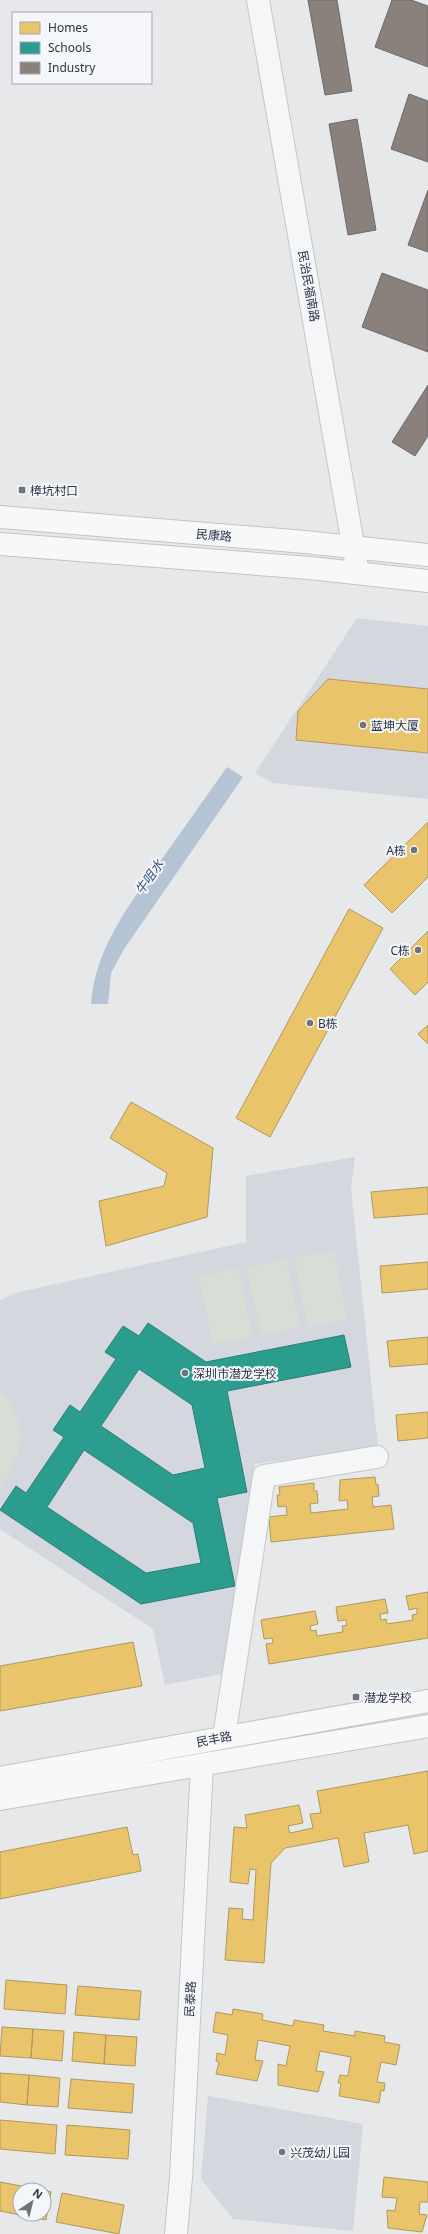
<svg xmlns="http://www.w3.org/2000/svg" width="428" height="2234" font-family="'Noto Sans','Noto Sans SC',sans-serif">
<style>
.built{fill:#d4d7dd}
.green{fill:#d6ded6}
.water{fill:#b4c4d5}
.homes{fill:#e9c46a;stroke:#b0995f}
.schools{fill:#2a9d8f;stroke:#2a7e79;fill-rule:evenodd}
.industry{fill:#8a817c;stroke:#6e6a6c}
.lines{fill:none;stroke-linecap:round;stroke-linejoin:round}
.minor-casing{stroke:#c4c6c8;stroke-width:24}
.major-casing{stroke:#c2c5c8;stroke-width:24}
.minor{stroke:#f5f6f7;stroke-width:22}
.major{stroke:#f8f8f8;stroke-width:22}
.poi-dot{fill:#6c737f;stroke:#f4f6f9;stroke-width:1.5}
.labels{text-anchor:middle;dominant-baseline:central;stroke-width:4;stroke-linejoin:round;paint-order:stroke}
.street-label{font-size:12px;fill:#2b3445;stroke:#f4f6f9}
.poi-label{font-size:12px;fill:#2b3445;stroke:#f4f6f9;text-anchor:start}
.water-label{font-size:13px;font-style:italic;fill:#34527a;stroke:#f4f6f9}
</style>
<rect width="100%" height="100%" fill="#e6e8ea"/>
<path class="built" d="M357,618L428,626V799L273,783L255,773Z
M355,1157L351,1188L378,1447L255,1464L226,1673L165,1685L153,1629L0,1529V1300L15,1293L246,1242V1176Z
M208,2096L363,2124L353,2231L233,2219L201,2179Z"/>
<path class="green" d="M334,1251L347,1319L308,1327L294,1258Z
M286,1259L300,1327L261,1335L247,1267Z
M238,1268L252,1337L213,1344L199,1276Z
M0,1391C30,1423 23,1454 0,1488Z"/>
<path class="water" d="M227,767L243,777L124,949L111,973L108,1004H91C95,947 132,901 164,856C185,826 206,797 227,767Z"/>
<path class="homes" d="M328,679L428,689V753L296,740L298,711Z
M428,822V877L392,913L364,885Z
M349,909L383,928L270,1137L236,1118Z
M428,931V982L415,995L390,969Z
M428,1025V1044L418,1034Z
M131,1102L213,1148L207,1217L106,1246L99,1201L164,1186L167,1173L110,1138Z
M428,1187V1214L374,1218L371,1192Z
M428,1262V1289L382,1293L380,1266Z
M428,1337V1364L390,1367L387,1341Z
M428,1412V1438L398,1441L396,1415Z
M375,1477L376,1485L378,1484L379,1496L372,1497L373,1507L391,1505L394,1529L271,1542L269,1517L287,1515L286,1506L278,1507L277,1495H280L279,1487L314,1483V1491H317L318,1503L310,1504L311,1513L348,1509L347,1500L339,1501L340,1480Z
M428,1592V1638L269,1664L266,1644L273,1643L272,1638L264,1639L261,1620L315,1611L318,1624L310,1626L311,1631L316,1630L317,1636L343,1632L342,1626L347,1625L346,1620L338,1621L336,1607L385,1599L388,1613L380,1614L381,1620L386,1619L387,1624L413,1620L412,1615L417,1614V1608L409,1610L406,1596Z
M133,1642L142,1686L0,1711V1666Z
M428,1771V1851L414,1854L408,1825L364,1833L369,1862L344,1867L338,1838L285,1848L271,1863L264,1963L225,1960L229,1908L243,1909L242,1919L253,1920L256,1870L250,1869L248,1884L230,1882L234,1827L247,1828L245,1815L299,1805L303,1823L288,1826L290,1833L313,1828L310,1814L321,1813L317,1791Z
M127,1827L133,1855L138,1854L141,1871L0,1899V1852Z
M6,1980L67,1985L65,2014L4,2009Z
M78,1986L141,1991L139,2020L75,2015Z
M233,2009L263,2014L262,2020L293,2026L294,2020L324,2025L323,2031L355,2036V2031L385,2036L384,2042L400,2045L396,2065L381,2062L377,2082L385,2083L384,2091L381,2090L379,2103L339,2096L341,2083H338L340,2075L348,2076L351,2057L320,2051L316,2071L324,2072L318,2092L278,2085V2064L286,2066L290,2046L258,2040L255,2060L263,2061L257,2081L216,2074L219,2062L216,2061L217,2053L225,2055L228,2035L213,2032L216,2012L232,2015Z
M2,2027L33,2029L31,2058L0,2056Z
M33,2029L64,2031L62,2061L31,2058Z
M74,2032L106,2035L104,2064L72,2061Z
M106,2035L137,2037L135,2066L104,2064Z
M0,2073L29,2075L27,2105L0,2102Z
M29,2075L60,2078L58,2107L27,2105Z
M71,2079L134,2084L132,2113L68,2108Z
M0,2120L57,2125L55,2154L0,2149Z
M67,2125L130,2130L128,2159L65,2155Z
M384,2177L428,2182V2202H420L419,2214L427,2215L422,2232L388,2228L387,2210L395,2211L397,2198L382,2197Z
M0,2182L43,2190H20V2214H44V2190L51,2192L46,2220L0,2211Z
M62,2193L124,2205L119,2234L56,2222Z"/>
<path class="schools" d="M148,1323L206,1362L344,1335L351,1367L227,1391L247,1492L217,1498L235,1586L141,1604L0,1510L16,1486L26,1493L64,1437L53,1430L70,1405L80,1412L116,1359L105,1352L123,1326L139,1336ZM139,1369L192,1405L205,1468L173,1475L101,1426ZM84,1450L193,1523L201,1563L146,1573L47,1507Z"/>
<path class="industry" d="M308,0H337L352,91L325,95Z
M392,0H411L428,6V67L375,47Z
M409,94L428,101V162L391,149Z
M357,119L376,230L348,235L329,124Z
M428,190V252L408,245Z
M382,273L428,290V352L362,327Z
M428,385V436L415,456L392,442Z"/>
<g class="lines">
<g class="minor-casing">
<path id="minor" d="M258,0L358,573
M224,1737L264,1476L377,1457
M176,2234L181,2177L202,1765"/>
</g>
<g class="major-casing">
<path id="major" d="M0,517L305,542L428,555
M0,544L310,568L428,581
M0,1778L428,1701
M0,1799L428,1726"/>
</g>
<use href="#minor" class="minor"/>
<use href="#major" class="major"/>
</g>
<g class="poi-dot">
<rect x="18" y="486" width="8" height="8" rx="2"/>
<circle cx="363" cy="725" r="4"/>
<circle cx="414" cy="850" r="4"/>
<circle cx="418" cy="950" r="4"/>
<circle cx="310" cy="1023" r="4"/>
<circle cx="185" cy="1373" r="4"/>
<rect x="352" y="1693" width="8" height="8" rx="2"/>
<circle cx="282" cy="2152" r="4"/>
</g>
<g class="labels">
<g class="street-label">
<text transform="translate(309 286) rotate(80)">民治民福南路</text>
<text transform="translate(214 535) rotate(5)">民康路</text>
<text transform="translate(214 1739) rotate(-11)">民丰路</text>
<text transform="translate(190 1999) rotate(-87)">民泰路</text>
</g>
<g class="poi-label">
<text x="30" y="490">樟坑村口</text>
<text x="371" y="725">蓝坤大厦</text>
<text x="406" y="850" text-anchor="end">A栋</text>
<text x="410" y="950" text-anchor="end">C栋</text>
<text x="318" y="1023">B栋</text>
<text x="193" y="1373">深圳市潜龙学校</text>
<text x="364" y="1697">潜龙学校</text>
<text x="290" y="2152">兴茂幼儿园</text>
</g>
<g class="water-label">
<text transform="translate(149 877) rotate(-55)">牛咀水</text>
</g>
</g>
<rect x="12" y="12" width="140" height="72" fill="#f4f6f9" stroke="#a4a8b1"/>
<rect x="20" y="22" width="20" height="12" fill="#e9c46a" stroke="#a4a8b1"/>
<text x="48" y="32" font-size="12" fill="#2b3445">Homes</text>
<rect x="20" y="42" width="20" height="12" fill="#2a9d8f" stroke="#a4a8b1"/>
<text x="48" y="52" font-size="12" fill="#2b3445">Schools</text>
<rect x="20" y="62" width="20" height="12" fill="#8a817c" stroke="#a4a8b1"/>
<text x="48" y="72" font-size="12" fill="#2b3445">Industry</text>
<g transform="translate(32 2202) rotate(35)"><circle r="19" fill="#f4f6f9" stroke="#a4a8b1"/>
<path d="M0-3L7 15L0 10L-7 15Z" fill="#6c737f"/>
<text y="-6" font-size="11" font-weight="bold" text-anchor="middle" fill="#2b3445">N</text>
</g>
</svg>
